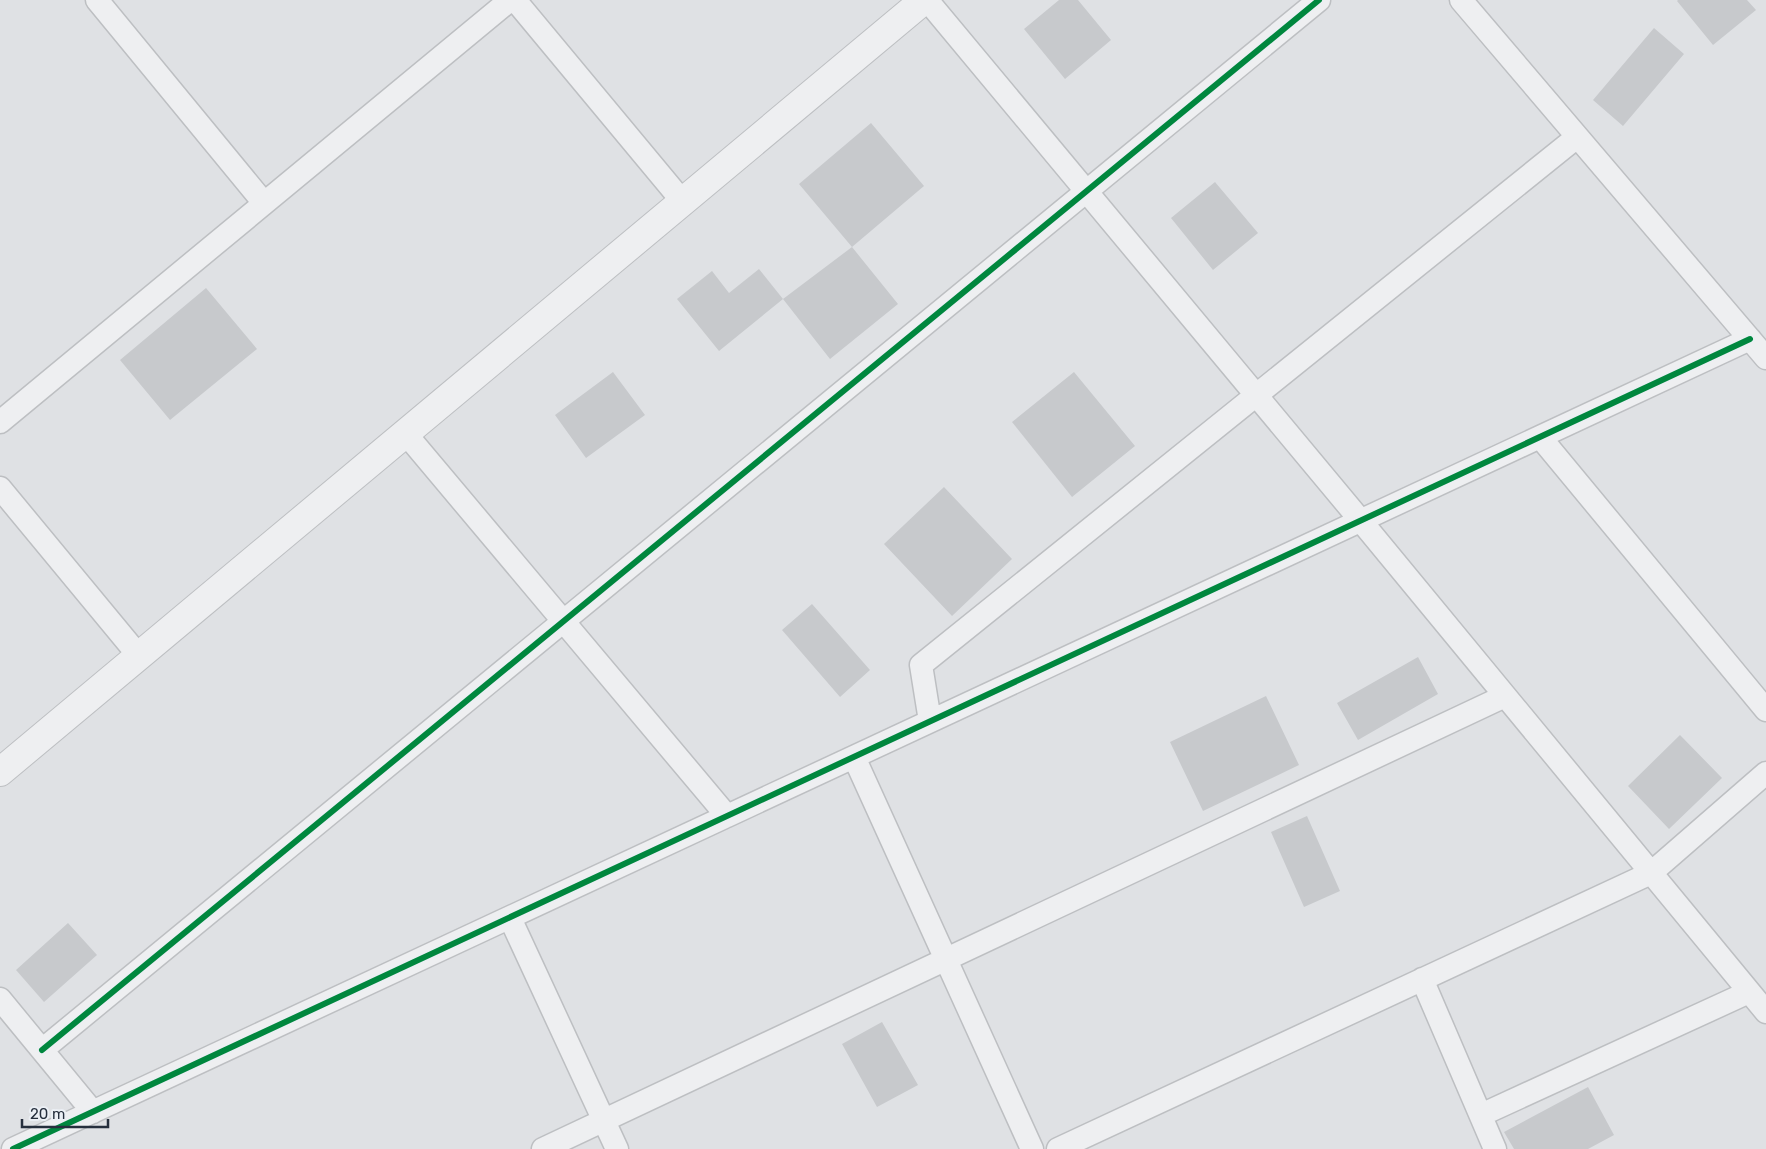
<svg xmlns="http://www.w3.org/2000/svg" width="1766" height="1149" font-family="Rubik,sans-serif">
<style>
.building{fill:#c7c9cc}
.lines{fill:none;stroke-linecap:round;stroke-linejoin:round}
.minor-casing{stroke:#bdbfc2;stroke-width:25}
.tertiary-casing{stroke:#bdbfc2;stroke-width:30}
.minor{stroke:#eeeff1;stroke-width:22}
.tertiary{stroke:#eeeff1;stroke-width:28}
.cycleway-casing{stroke:#ebeff4;stroke-width:9}
.cycleway{stroke:#00873e;stroke-width:6}
</style>
<rect width="100%" height="100%" fill="#dfe1e4"/>
<path class="building" d="M1059,0H1078L1111,40L1065,79L1024,29Z
M1678,0H1747L1756,10L1713,45L1677,1Z
M1654,28L1684,54L1623,126L1593,100Z
M871,123L924,186L852,247L799,184Z
M1215,182L1258,233L1213,270L1171,218Z
M852,247L898,304L830,359L783,299Z
M759,269L783,299L719,351L677,299L712,271L729,293Z
M206,288L257,349L170,420L120,360Z
M613,372L645,415L586,458L555,415Z
M1074,372L1135,446L1072,497L1012,422Z
M944,487L1012,559L952,616L884,544Z
M812,604L870,670L840,697L782,630Z
M1418,657L1438,694L1358,740L1337,703Z
M1266,696L1299,765L1203,811L1170,742Z
M1680,735L1722,778L1669,829L1628,786Z
M1307,816L1340,891L1304,907L1271,832Z
M68,923L97,955L44,1002L16,970Z
M882,1022L918,1085L877,1107L842,1044Z
M1588,1087L1614,1135L1588,1149H1514L1504,1132Z"/>
<g class="lines">
<g class="minor-casing">
<path id="minor" d="M97,0L264,203
M515,0L683,202
M927,0L1361,521L1766,1012
M1461,0L1766,358
M0,422L510,0
M406,434L727,816
M1540,437L1766,710
M0,488L139,656
M930,721L921,665L1577,137
M854,757L1032,1149
M510,918L617,1149
M1422,979L1495,1149
M0,999L93,1112
M42,1050L1319,0
M1481,1115L1749,992
M13,1149L1750,339
M543,1149L1505,696
M1058,1149L1651,873L1766,773"/>
</g>
<g class="tertiary-casing">
<path id="tertiary" d="M0,772L924,0"/>
</g>
<use href="#minor" class="minor"/>
<use href="#tertiary" class="tertiary"/>
<g class="cycleway-casing">
<path id="cycleway" d="M42,1050L1319,0
M13,1149L1750,339"/>
</g>
<use href="#cycleway" class="cycleway"/>
</g>
<path d="M22 1119v8h86v-8" fill="none" stroke="#262f3d" stroke-width="2.5"/>
<text x="30" y="1119" font-size="15" fill="#262f3d" stroke="#ebeff4" stroke-width="4" paint-order="stroke">20 m</text>
</svg>
